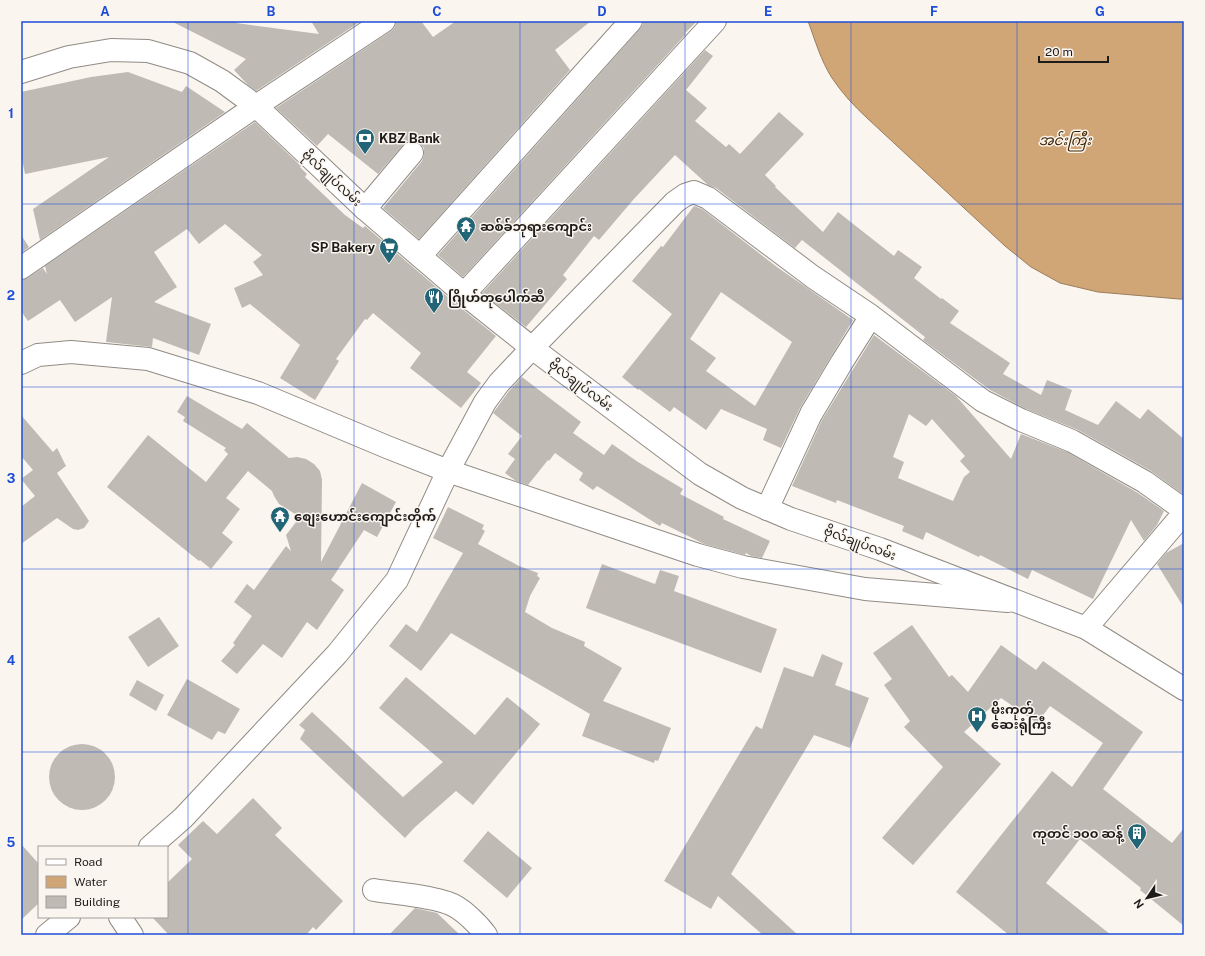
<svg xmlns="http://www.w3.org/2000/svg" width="1205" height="956" font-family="'Public Sans','Noto Sans Myanmar',sans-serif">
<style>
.water{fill:#d0a677;stroke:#9b7d5b}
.building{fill:#bfbab3;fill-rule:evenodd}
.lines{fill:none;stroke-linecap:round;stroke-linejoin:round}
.minor-casing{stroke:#918b85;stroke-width:24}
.major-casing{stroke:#918b85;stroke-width:24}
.minor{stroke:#fff;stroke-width:22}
.major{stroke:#fff;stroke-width:22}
.grid{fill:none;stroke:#1d4ed8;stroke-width:1;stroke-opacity:0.55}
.labels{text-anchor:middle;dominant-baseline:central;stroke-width:3;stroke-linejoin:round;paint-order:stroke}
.poi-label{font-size:13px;font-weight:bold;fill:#1e1c1a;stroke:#fbf5ef;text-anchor:start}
.street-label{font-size:13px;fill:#1e1c1a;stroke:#fbf5ef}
.water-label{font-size:14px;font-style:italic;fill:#422600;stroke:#fbf5ef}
.neatline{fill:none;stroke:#1d4ed8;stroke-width:1.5}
.grid-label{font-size:13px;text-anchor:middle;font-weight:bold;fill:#1d4ed8}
</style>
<rect width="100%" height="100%" fill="#fbf5ef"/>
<path class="water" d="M808,21H1184V299H1179L1098,292L1060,283L1031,267L1005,246L867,118C854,106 842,93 832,78C821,61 815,40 808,21Z"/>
<path class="building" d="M171,21H237L236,23L319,34L311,21H361L256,91L248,85L234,70L246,59Z
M396,21H421L433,37L456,21H591L555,50L570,70L419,239L383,208L422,161L424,155V148L420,144L414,141H407L403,145L378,174L328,134L317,146L276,108L391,31L395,27Z
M643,21H697L685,33L686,34L463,277L438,255L640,29L643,24Z
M705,50L713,56L686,90L707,108L695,121L726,147L729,144L740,154L779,112L804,134L765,175L776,186L775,187L823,232L838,212L894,256L898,250L922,267L914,278L941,299L942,298L959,311L950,323L1010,363L1003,374L1041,395L1047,380L1072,390L1065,410L1098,425L1116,401L1140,419L1148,409L1184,439V495L1151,471L1078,430L1026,409L990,390L923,340L925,337L802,240L795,248L716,188L708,185L675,155L633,200L599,240L594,236L563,275L567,279L526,327L482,293Z
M128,72L182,92L186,86L225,112L40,240L33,209L109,157L25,174L21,154V92L91,77Z
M255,122L301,166L300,167L307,174L305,177L345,215L363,228L365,226L456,304L496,336L467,372L481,383L461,408L410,368L421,353L373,313L367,320L365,319L336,359L339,361L315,400L280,378L300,345L250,304L242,308L234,288L263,275L253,262L262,255L225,224L199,244L187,229L154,252L177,287L154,302L211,324L199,355L153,338L152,347L106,342L112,297L75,322L60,300L28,321L21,311V280L28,278L43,268L47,274L45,266Z
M694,206L702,209L777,267L853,320L800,408L781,448L763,440L767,429L721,409L706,430L674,407L670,412L639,389L638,390L622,377L672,314L632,281L661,246L663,247ZM721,292L792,342L755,406L706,371L716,358L690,339Z
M21,235L29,247L21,253Z
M874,335L956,396L1011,459L1021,434L1067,452L1138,493L1164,511L1157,525L1144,541L1131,520L1093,599L1032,570L1028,579L980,555L979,557L926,532L923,540L902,531L904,526L837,500L836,503L792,486L822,420ZM909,414L926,426L932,419L965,456L960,461L970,472L964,477L953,501L898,478L904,462L893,457Z
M522,377L581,422L573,433L604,455L612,444L638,462L683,489L680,494L724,517L723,519L770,541L762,558L751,556L746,553L745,555L704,544L662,523L660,526L597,486L593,490L579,480L583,473L555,453L549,461L548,460L528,485L516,481L505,473L515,459L508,454L522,436L493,413L509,391Z
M187,396L242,429L247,423L289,458L297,457L306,459L314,464L320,471L322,480L321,562L362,483L396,502L377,537L364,530L331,580L344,590L317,630L307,622L282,658L263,644L237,674L221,661L235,645L233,643L252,616L234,602L247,584L254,590L286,546L291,551L286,535L300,517L279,504L274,496L272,491L248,471L226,498L240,509L222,533L233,542L211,569L200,560L199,561L107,487L148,435L206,482L228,454L224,450L226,448L183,421L185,417L177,412Z
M21,415L53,452L57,448L66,466L57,473L89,521L84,528L78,530L73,529L57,518L21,544V507L35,496L21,479L33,470L21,456Z
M448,507L484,525L482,529L485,531L478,544L519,566L538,573L537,576L540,578L530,596L525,612L552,628L585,642L584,646L622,668L603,701L671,728L658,761L655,760L654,763L582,736L590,714L451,633L421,671L389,646L406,624L417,632L463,553L433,538Z
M1184,543V608L1157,564L1166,553Z
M602,564L655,584L660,570L679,576L674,591L777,629L761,673L586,608Z
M159,617L179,646L148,667L128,637Z
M912,625L949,677L952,675L968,692L1001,645L1036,670L1043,661L1143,732L1103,789L1172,843L1184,828V926L1140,890L1141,888L1080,839L1046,883L1111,935H1009L956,892L1052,771L1072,787L1103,743L1050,706L1037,723L1001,698L964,732L1001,764L913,865L882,838L943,767L904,727L910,721L884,685L892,679L873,653Z
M822,654L843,663L835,685L869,698L850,748L814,735L731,874L798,935H763L718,896L711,909L664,881L756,726L762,729L784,667L813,677Z
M406,677L475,735L507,697L540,724L473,805L456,791L414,828L405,838L300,739L305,730L299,725L312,712L403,797L443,762L379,708Z
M187,679L240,709L225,734L218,731L212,740L167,715Z
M137,680L164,695L156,711L129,695Z
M49 777a33 33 0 1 1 66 0a33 33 0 1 1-66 0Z
M253,798L282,828L275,835L343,901L316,930L313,927L306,935H169L152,917H167V883L192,859L178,845L203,821L217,834Z
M488,831L532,868L507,898L463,861Z
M21,844L39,864V903L21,920Z
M415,908L437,913L460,935H389Z"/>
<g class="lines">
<g class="minor-casing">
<path id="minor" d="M365,209L412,153
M420,256L631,21
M21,268L256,106L384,21
M464,294L715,21
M21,363L38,355L71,352L148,359L258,393L387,447L448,471L698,555L743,567L865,589L1008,601
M767,509L811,414L842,362L871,316
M1086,628L1184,513
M150,847L183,818L337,654L397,580L448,471L485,402L499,383L532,348L675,202L685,195L694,192L708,198L813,277L871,316L983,401L1021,420L1072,441L1145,482L1184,510
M374,890C398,894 425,895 448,903C461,907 478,924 486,935
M120,917L132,935
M47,935L69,917"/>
</g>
<g class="major-casing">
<path id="major" d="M21,72L69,57L111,50L148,51L190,63L222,81L256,106L365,209L464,294L532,348L700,474L742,498L791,519L880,549L1086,628L1184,689"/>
</g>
<use href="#minor" class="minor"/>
<use href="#major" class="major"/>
</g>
<path class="grid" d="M188,21V935M354,21V935M520,21V935M685,21V935M851,21V935M1017,21V935M21,204H1184M21,387H1184M21,569H1184M21,752H1184"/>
<defs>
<g id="bank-pin" transform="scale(1)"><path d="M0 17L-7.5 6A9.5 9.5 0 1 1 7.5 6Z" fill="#226577" stroke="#fbf5ef"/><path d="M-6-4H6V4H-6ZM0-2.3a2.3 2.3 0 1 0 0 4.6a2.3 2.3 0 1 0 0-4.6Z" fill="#fff"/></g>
<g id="temple-pin" transform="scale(1)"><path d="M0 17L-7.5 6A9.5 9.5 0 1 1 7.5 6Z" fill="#226577" stroke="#fbf5ef"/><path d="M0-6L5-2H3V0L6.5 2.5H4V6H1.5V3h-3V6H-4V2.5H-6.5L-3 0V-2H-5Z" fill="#fff"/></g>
<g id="supermarket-pin" transform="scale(1)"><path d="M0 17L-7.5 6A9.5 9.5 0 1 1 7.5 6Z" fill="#226577" stroke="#fbf5ef"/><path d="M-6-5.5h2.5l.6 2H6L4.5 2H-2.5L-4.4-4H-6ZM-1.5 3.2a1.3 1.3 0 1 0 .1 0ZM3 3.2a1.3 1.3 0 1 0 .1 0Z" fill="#fff"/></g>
<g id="restaurant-pin" transform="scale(1)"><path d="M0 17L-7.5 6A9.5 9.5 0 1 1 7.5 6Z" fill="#226577" stroke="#fbf5ef"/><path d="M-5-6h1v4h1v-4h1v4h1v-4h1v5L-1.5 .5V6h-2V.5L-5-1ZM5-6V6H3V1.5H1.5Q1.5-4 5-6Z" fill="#fff"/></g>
<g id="hospital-pin" transform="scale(1)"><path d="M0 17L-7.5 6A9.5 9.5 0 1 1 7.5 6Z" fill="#226577" stroke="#fbf5ef"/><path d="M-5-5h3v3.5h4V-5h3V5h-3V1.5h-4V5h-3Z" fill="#fff"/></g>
<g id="building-pin" transform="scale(1)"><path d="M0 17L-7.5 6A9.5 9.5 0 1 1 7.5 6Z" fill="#226577" stroke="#fbf5ef"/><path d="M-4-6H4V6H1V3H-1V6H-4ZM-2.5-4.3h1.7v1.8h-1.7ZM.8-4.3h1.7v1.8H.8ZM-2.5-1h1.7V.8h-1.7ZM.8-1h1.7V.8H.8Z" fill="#fff"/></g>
</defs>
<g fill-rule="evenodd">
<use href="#bank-pin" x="365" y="138"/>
<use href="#temple-pin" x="466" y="226"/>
<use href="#supermarket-pin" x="389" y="247"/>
<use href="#restaurant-pin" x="434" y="297"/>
<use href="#temple-pin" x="280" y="516"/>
<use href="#hospital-pin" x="977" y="716"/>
<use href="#building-pin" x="1137" y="833"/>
</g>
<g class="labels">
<g class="poi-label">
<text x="379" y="138">KBZ Bank</text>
<text x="480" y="226">ဆစ်ခ်ဘုရားကျောင်း</text>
<text x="375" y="247" text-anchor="end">SP Bakery</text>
<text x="448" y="297">ဂြိုဟ်တုပေါက်ဆီ</text>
<text x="294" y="516">စျေးဟောင်းကျောင်းတိုက်</text>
<text x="991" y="709">မိုးကုတ်‌<tspan x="991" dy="15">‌ဆေးရုံကြီး</tspan></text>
<text x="1123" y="833" text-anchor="end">ကုတင် ၁၀၀ ဆန့်</text>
</g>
<g class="street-label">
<text transform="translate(332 178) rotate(43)">ဗိုလ်‌ချုပ်‌လမ်း</text>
<text transform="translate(581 385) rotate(37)">ဗိုလ်‌ချုပ်‌လမ်း</text>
<text transform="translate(860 543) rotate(20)">ဗိုလ်‌ချုပ်‌လမ်း</text>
</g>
<g class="water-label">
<text x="1065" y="140">အင်းကြီး</text>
</g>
</g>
<rect width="1205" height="956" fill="none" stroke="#fbf5ef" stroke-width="44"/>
<rect x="38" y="846" width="130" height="72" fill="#fbf5ef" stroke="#a39e9a"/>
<rect x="46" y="859" width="20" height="6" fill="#ffffff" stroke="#a39e9a"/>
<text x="74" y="866" font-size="12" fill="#1e1c1a">Road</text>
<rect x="46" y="876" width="20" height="12" fill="#d0a677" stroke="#a39e9a"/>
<text x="74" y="886" font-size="12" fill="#1e1c1a">Water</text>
<rect x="46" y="896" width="20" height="12" fill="#bfbab3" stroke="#a39e9a"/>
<text x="74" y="906" font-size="12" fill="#1e1c1a">Building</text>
<g transform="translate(1147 898) rotate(235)" stroke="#fbf5ef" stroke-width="3" paint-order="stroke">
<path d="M0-3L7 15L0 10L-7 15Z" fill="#1e1c1a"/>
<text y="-6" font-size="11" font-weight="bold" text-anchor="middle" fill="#1e1c1a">N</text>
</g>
<path d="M1039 56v6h69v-6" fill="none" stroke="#1e1c1a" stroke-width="2"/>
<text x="1045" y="56" font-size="12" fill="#1e1c1a" stroke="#fbf5ef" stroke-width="3" paint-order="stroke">20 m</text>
<rect x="22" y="22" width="1161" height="912" class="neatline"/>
<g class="grid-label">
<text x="105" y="16">A</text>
<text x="271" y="16">B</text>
<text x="437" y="16">C</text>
<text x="602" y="16">D</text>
<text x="768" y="16">E</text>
<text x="934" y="16">F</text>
<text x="1100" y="16">G</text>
<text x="11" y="118">1</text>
<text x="11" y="300">2</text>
<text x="11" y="483">3</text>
<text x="11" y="665">4</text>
<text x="11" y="847">5</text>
</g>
</svg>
